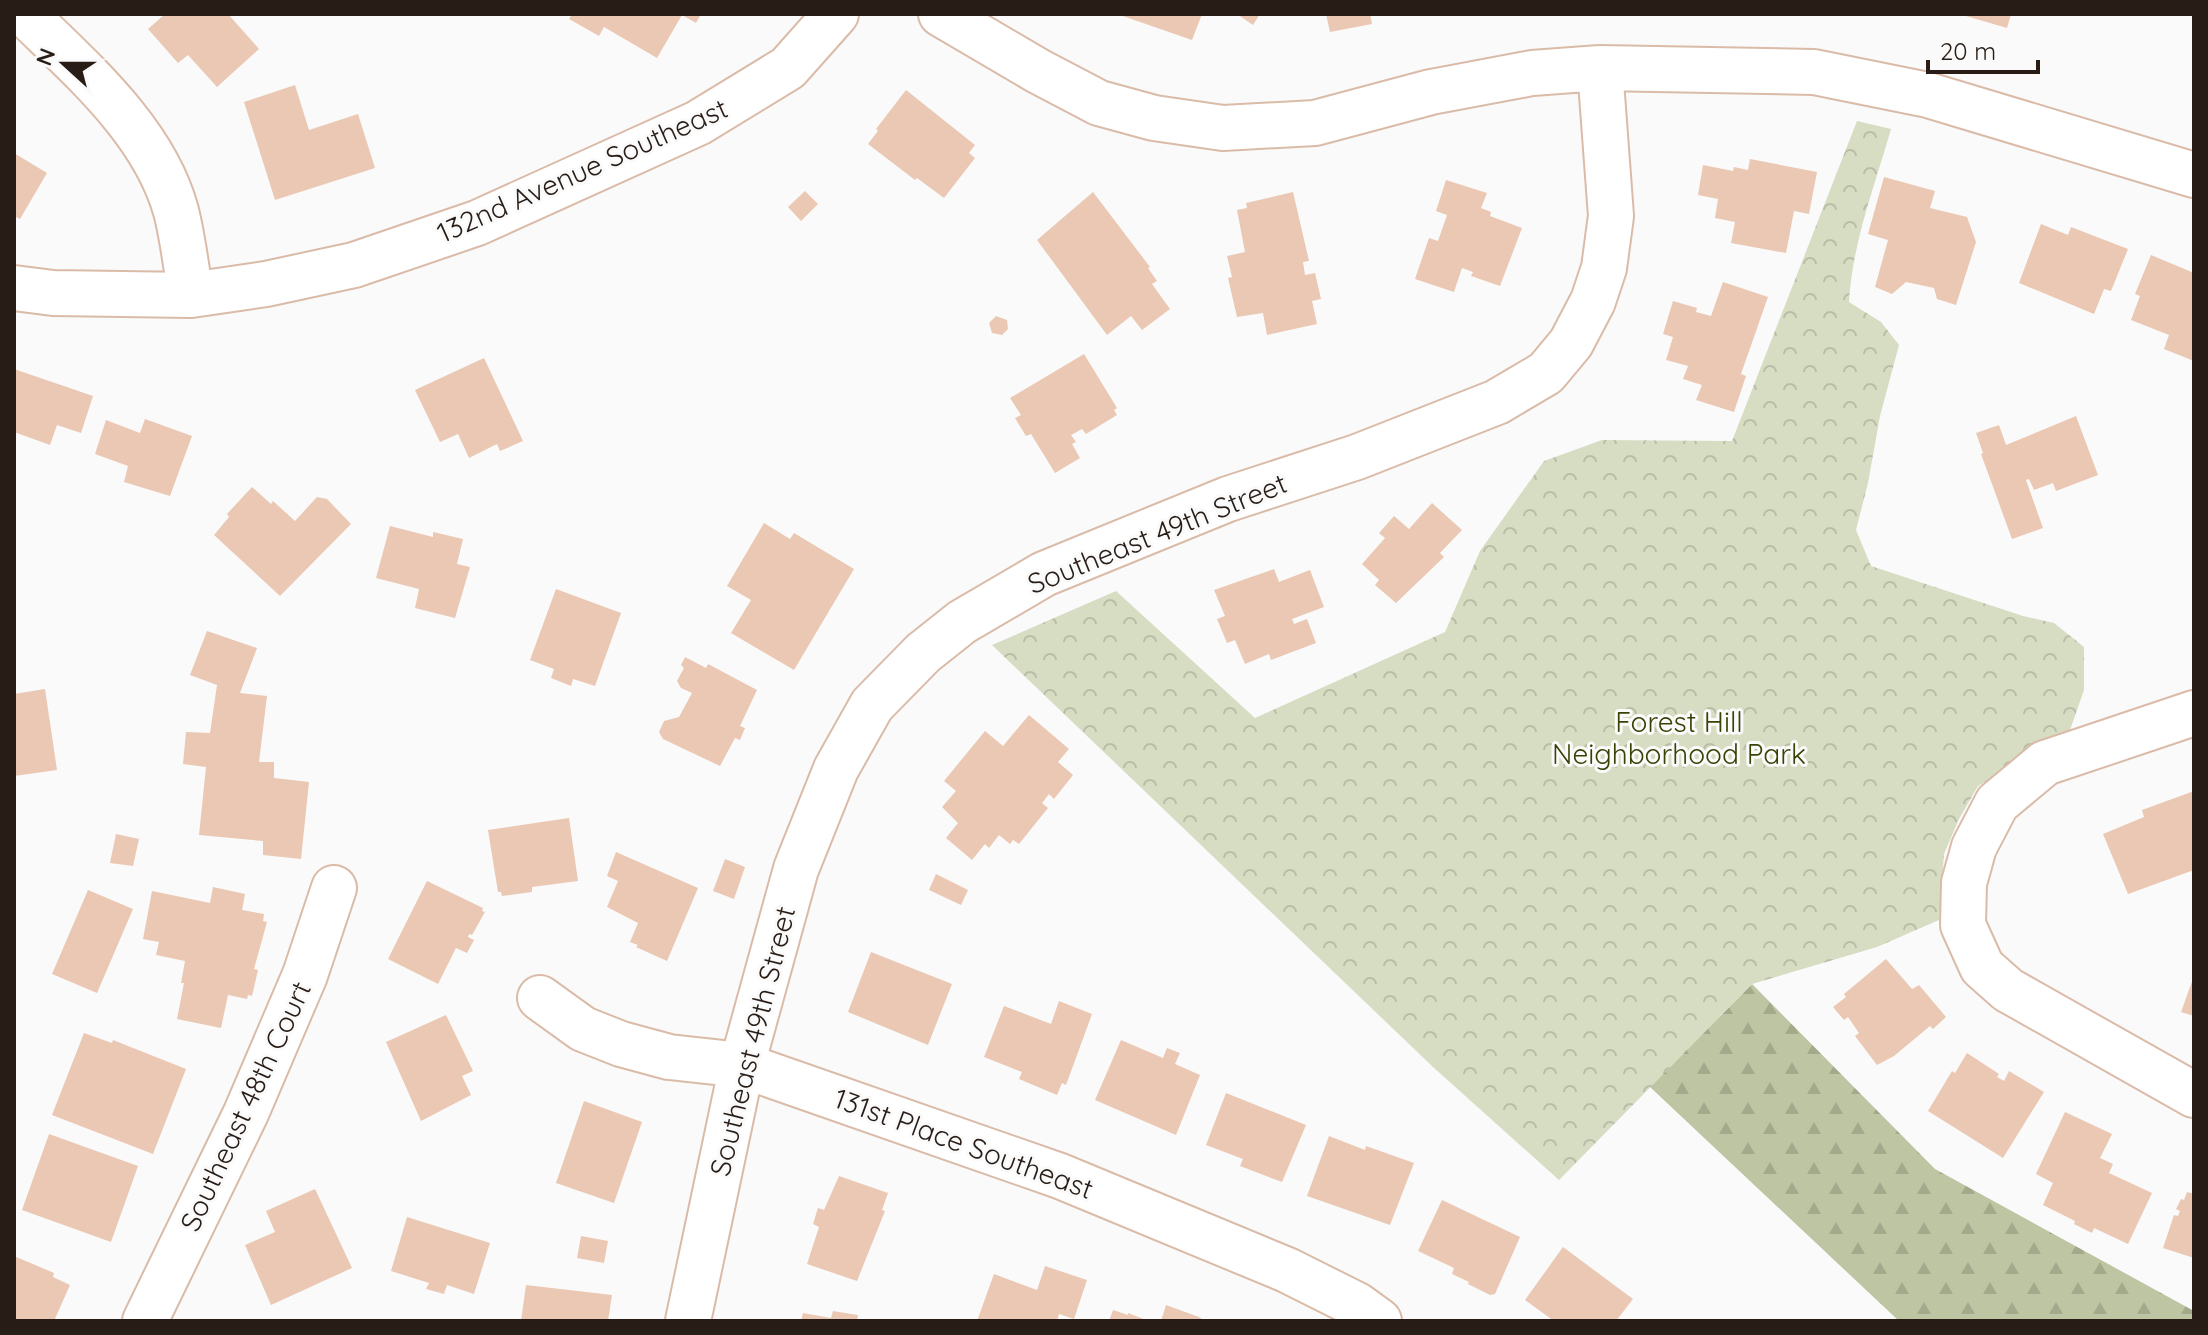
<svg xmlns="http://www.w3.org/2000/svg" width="2208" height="1335" font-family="Quicksand,sans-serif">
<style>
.forest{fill:url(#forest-firs)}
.park{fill:url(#park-crowns)}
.building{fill:#eac8b3}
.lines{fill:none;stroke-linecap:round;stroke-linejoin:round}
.minor-casing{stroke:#dabba8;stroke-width:48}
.minor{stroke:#fff;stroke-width:44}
.labels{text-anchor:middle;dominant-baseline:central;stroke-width:6;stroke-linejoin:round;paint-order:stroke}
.street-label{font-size:28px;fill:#281d16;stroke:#fafafa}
.park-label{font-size:28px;fill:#3a4104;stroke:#fafafa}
</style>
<defs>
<pattern id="forest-firs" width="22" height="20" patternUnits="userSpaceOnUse" patternTransform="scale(2)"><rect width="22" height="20" fill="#bec5a2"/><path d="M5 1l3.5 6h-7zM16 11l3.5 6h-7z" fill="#a3a98b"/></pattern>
<pattern id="park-crowns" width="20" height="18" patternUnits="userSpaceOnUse" patternTransform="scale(2)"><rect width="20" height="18" fill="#d7ddc3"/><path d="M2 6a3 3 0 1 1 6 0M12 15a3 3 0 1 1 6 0" fill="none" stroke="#b9bda7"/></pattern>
</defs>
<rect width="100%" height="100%" fill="#fafafa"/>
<path class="forest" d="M1752,984L1935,1169L2194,1311V1321H1899L1650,1087Z"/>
<path class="park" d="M1857,121L1891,129C1875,185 1852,244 1849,302L1881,322L1899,345L1880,416L1868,483L1856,530L1871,566L2023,616L2054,623L2084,647V690L2070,730L1978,786L1959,819L1944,854L1939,920L1877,947L1752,984L1559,1180L1433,1067L992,645L1116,591L1255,718L1445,632L1480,551L1544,461L1602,440L1732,441Z"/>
<path class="building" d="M165,14H228L259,49L217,87L188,55L178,63L148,29Z
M572,14H701L696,23L682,15L657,58L604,27L599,36L569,19Z
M1117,14H1202L1192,40Z
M1237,14H1260L1253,25Z
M1326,14H1370L1372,24L1330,32Z
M1959,14H2011L2007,28Z
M295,85L309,130L358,114L375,168L275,200L244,102Z
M906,90L975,145L969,153L975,158L944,198L917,178L915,180L868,144L878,131L876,129Z
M14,153L47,173L20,219L14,216Z
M1750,159L1817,172L1809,214L1794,211L1786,253L1731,243L1735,222L1715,218L1718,199L1698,195L1703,165L1733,171L1734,167L1748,170Z
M1884,177L1935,191L1930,208L1967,217L1976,242L1956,305L1937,299L1934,288L1906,282L1892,294L1875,287L1888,240L1868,234Z
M1446,180L1487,193L1481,208L1491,212L1490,216L1522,228L1500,286L1471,276L1473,272L1462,268L1454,292L1415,279L1429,238L1438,241L1447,215L1436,211Z
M805,191L818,204L801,221L788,207Z
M1093,192L1150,267L1148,268L1157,281L1152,284L1170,309L1142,330L1131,316L1107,335L1037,240Z
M1293,192L1309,261L1303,262L1305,275L1315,273L1321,299L1312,301L1317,324L1267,335L1263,313L1237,317L1228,278L1232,277L1227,256L1245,252L1237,210L1247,208L1246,203Z
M2041,224L2068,235L2071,227L2128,249L2111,291L2104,289L2094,314L2019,283Z
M2151,255L2194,273V361L2164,349L2169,335L2131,320L2140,296L2135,294Z
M1723,282L1768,297L1741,374L1746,376L1734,412L1696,400L1702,385L1683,379L1688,366L1666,360L1673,337L1663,334L1673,301L1697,308L1696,312L1711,316Z
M996,316L1007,320L1008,329L1002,335L992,333L989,323Z
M1084,354L1117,408L1114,410L1117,415L1086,434L1082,429L1071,435L1076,442L1072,444L1080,458L1055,473L1031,434L1026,436L1015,418L1021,415L1010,398Z
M484,358L523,441L500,451L497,444L469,458L458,434L440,442L415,390Z
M14,369L93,396L81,433L57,425L50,445L14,432Z
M2076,416L2098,475L2056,491L2053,483L2034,490L2029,479L2026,480L2043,528L2012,539L1981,454L1983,453L1976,433L1999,425L2006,445Z
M145,419L192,436L170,496L124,482L128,466L95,454L106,420L140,433Z
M252,487L271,504L273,501L295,521L317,497L327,499L351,524L280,596L214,535L229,517L227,514Z
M1432,503L1462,530L1440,553L1444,557L1396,603L1375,585L1379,580L1362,564L1385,538L1379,533L1394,516L1409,529Z
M764,523L790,539L794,533L854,569L794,670L731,633L751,600L727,586Z
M390,526L433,537V532L463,539L457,564L470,567L455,618L415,608L419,589L376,578Z
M1274,569L1279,582L1310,570L1324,607L1292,619L1294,624L1307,619L1316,643L1271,660L1269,654L1245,664L1235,640L1227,643L1217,619L1225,616L1214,590Z
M556,589L621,613L595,686L573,679L571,686L551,678L554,669L530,660Z
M207,631L257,648L240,693L267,696L259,762H274V778L309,782L301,859L263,855V841L199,835L206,767L183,764L186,732L210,733L217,685L190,675Z
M685,657L706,668L708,664L757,690L740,726L745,728L740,740L735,738L720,766L663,739L659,732L664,721L679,717L692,693L681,688L677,681L684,668L681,665Z
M45,689L57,770L14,776V694Z
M1029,715L1069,749L1058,762L1073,775L1054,799L1049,794L1042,803L1048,808L1019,844L1013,840L1010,844L999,835L989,848L985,844L972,860L946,838L958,823L942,807L956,791L944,781L985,731L1003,746Z
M2194,791V870L2128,894L2103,834L2144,817L2142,810Z
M569,818L578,881L532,887V892L502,896L501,892H498L488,830Z
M116,834L139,839L133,866L110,863Z
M616,852L698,888L667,961L636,947L638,945L630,942L638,923L607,907L618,881L607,876Z
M725,859L745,867L734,899L713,891Z
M936,874L968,890L961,905L929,890Z
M427,881L483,908L482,911L485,912L472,935L469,934L468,937L474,940L467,953L456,948L438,984L388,959Z
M213,887L245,894L242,910L264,914L263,921L267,922L254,969L258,970L252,996L248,995L247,999L228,995L221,1028L177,1019L184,983H181L185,961L156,955L159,942L143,939L152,891L210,903Z
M88,890L133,909L97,993L52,974Z
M871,952L952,984L928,1045L848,1012Z
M1886,959L1912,989L1919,985L1946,1017L1933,1029L1930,1026L1894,1056L1877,1065L1855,1036L1859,1033L1848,1017L1844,1020L1833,1007L1846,997L1844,994Z
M2194,976V1016L2181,1012Z
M1059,1001L1092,1014L1066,1085L1062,1083L1057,1095L1019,1079L1022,1072L984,1057L1004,1006L1051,1024Z
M446,1015L473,1071L462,1076L471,1095L421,1121L386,1042Z
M84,1033L112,1043L113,1040L186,1069L153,1154L52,1115Z
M1121,1040L1163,1058L1167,1048L1180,1053L1175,1064L1200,1075L1176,1135L1095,1100Z
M1967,1053L1999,1074L1997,1077L2004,1081L2009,1071L2044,1092L2003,1158L1928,1111L1952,1071L1955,1073Z
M1226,1093L1306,1125L1282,1182L1240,1166L1243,1159L1206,1145Z
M584,1101L642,1122L614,1203L556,1183Z
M2065,1112L2112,1134L2100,1158L2113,1164L2109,1173L2152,1193L2128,1244L2094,1228L2092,1233L2074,1224L2075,1221L2043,1205L2053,1183L2036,1174Z
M49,1134L138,1166L111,1242L22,1210Z
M1329,1136L1365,1150L1366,1146L1414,1163L1390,1225L1307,1196Z
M839,1176L888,1193L882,1210L885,1211L857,1281L807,1264L819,1227L813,1224L818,1208L824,1210Z
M315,1189L352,1268L271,1305L245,1245L275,1232L266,1211Z
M2187,1192L2194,1194V1258L2163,1248L2174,1215L2178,1216L2180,1211L2176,1209L2181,1199L2184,1200Z
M1442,1200L1520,1237L1495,1294L1490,1295L1468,1284L1469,1282L1452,1274L1454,1268L1418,1251Z
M407,1217L490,1243L474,1294L447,1285L444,1294L426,1289L429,1283L391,1271Z
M581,1236L608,1241L604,1263L577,1258Z
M1563,1247L1633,1299L1616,1321H1554L1525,1300Z
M14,1256L54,1273L53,1277L70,1285L54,1321H14Z
M1045,1266L1087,1280L1074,1319L1059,1314L1057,1321H977L994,1274L1037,1290Z
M526,1285L612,1295L608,1321H521Z
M1166,1305L1199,1317L1205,1321H1161Z
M1113,1310L1128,1315V1313L1149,1321H1109Z
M833,1311L858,1315L857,1321H801L803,1313L831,1318Z"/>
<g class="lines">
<g class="minor-casing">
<path id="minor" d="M25,14C82,70 154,131 176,211C183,238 186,268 191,295
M941,14L1038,71L1099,103L1154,118L1223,128L1315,123L1431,92L1532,73L1600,68L1814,72L1928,95L2194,175
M14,288L53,293L191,295L266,284L354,265L477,223L698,123L788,68L836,14
M2194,713L2045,763L1997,803L1974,847L1964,883L1963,925L1982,967L2008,990L2194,1095
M540,998L583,1029L621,1044L669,1057L742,1065L1060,1176L1287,1270L1357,1305L1379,1321
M145,1321L246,1113L305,975L334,888
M688,1321L742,1065L796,869L836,769L872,705L923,653L962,622L1044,574L1228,499L1357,457L1497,402L1546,373L1571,343L1593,301L1604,268L1611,216L1600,68"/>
</g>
<use href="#minor" class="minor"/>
</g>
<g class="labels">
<g class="street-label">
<text transform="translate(582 170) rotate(-24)">132nd Avenue Southeast</text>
<text transform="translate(1157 533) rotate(-22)">Southeast 49th Street</text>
<text transform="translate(752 1041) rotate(-76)">Southeast 49th Street</text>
<text transform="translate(245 1106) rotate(-65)">Southeast 48th Court</text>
<text transform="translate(964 1143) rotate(20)">131st Place Southeast</text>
</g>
<g class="park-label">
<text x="1679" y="721">Forest Hill<tspan x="1679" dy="32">Neighborhood Park</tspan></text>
</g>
</g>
<rect width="2208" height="1335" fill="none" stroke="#281d16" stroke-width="32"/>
<g transform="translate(64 64) rotate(291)" stroke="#fafafa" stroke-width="6" paint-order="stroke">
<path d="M0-6L14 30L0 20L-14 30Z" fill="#281d16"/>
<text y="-12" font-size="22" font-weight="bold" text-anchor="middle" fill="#281d16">N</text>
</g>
<path d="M1928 60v12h110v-12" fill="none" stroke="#281d16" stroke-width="4"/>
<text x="1940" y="60" font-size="24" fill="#281d16" stroke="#fafafa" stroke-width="6" paint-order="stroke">20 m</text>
</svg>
